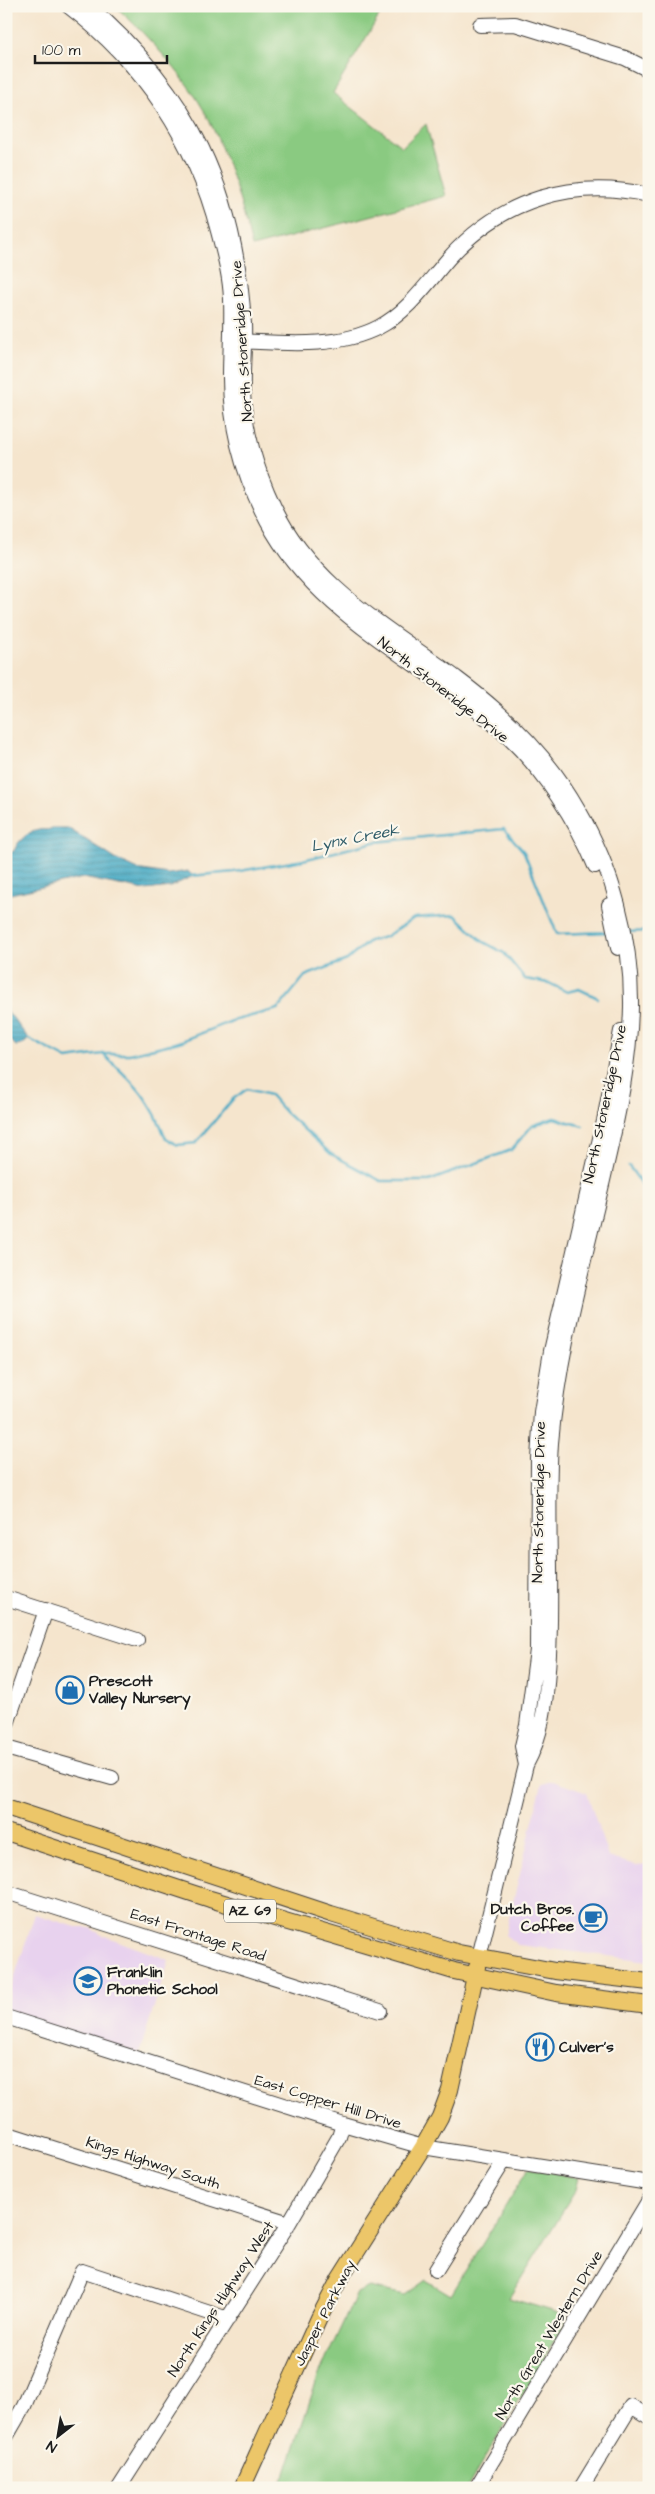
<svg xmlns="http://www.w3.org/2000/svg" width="655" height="2494" font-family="'Architects Daughter',sans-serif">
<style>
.built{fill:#e8d2ee}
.green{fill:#8aca81;stroke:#53734e}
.water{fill:url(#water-rules);stroke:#306270}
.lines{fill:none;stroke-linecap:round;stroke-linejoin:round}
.stream{stroke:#44a9c4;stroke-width:2.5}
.minor-casing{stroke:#3d3a37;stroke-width:16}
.major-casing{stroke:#3d3a37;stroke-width:18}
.minor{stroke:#fff;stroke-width:14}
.major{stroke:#ecc669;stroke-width:16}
.labels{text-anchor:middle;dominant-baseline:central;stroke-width:4.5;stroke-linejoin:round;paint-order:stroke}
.shield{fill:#fbf7ec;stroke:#5f5e5a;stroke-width:1}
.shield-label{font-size:14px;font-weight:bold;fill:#1c1c1c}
.street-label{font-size:15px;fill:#1c1c1c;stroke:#fbf7ec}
.poi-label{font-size:15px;font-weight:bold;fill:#1c1c1c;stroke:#fbf7ec;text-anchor:start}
.water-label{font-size:16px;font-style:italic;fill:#2e5b68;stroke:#fbf7ec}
</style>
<defs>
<pattern id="water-rules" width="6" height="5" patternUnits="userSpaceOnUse" patternTransform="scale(1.25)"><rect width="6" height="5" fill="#44a9c4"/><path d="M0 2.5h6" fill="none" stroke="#38899e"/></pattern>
</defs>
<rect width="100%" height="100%" fill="#fbf7ec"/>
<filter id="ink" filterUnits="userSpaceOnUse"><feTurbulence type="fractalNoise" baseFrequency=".02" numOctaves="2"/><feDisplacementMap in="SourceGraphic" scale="10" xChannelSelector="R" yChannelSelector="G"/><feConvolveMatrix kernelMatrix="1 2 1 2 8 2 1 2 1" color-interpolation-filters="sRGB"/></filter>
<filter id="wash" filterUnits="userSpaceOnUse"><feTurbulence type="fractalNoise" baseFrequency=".0096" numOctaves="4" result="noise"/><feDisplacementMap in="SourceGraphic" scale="20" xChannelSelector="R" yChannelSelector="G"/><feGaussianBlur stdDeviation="1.12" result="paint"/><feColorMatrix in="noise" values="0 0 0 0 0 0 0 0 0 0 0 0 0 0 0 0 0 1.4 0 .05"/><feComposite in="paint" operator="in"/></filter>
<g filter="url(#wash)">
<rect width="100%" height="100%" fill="#f5e5cd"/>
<path class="built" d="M553,1781L587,1793L608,1857L636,1865L649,1864V1961L518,1945L505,1935L542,1784Z
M35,1914L79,1928H90L102,1935L169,1960L139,2054L6,2012V2003Z"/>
<path class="green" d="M115,6H385L333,93L402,147L426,124L446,196L252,247C242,205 230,164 211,124C192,83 148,36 115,6Z
M529,2168L579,2178L576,2190L509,2298L569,2316L467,2488H277L286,2473L318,2376L357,2293L369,2287L405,2295L426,2280L451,2295Z"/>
<path class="water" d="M52,828H68L117,860L136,869L168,874L188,871L193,876L170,887L145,890L83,878L6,895V853L14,851C18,840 28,832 39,830C45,829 47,831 52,828Z
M6,1009L29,1039L22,1045L16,1046L6,1036Z"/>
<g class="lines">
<path class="stream" d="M190,876L234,872L303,860L375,842L504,829L524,852L557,934L610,932
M628,932L649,931
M29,1039L67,1059L103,1054C134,1083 151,1098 166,1139L178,1145L196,1143L233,1099L247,1089L270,1095L285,1112L331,1154L381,1181H429L511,1150L532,1126L554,1118L583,1126
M103,1054H129L179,1042L232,1021L278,1009L305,976L347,960L369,941L385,937L414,918L455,915L482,941L504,953L525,979L549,983L567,992L579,989L598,998
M629,1166L649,1195"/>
</g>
</g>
<g filter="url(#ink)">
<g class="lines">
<g class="minor-casing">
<path id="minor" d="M68,6C143,63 195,141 218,231C224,254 230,275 231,299C232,325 230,352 230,378C230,428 244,477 267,521C319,620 427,662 506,735C543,770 576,819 595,866
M89,6C191,93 236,191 244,324C245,347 242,370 243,393C245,432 257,471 274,507C320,603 422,643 497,711C529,739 557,772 578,809C613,869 632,939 631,1007C630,1060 619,1111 607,1163C586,1256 559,1348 551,1443C546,1519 554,1594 548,1670C546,1702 542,1737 526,1765L479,1957
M480,25L515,24L625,58L649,70
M237,341C283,343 337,349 379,327C408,312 428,282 449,258C502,199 572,178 649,195
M609,905L618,948
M6,1598L137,1640
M6,1727L46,1610
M6,1748L112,1778
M526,1765L522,1746L527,1725L537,1650L538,1459L541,1412L551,1351L604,1121L621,1031
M6,1892L380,2011
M6,2017L343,2124L423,2147L649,2183
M6,2140L8,2134L289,2223
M436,2270L504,2161
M6,2437L24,2406L82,2271L228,2319
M119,2488L289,2223L339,2137L343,2124
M476,2488L649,2200
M581,2488L631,2406L649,2417"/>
</g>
<g class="major-casing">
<path id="major" d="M6,1807L331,1914L459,1953L555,1971L649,1982
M6,1832L210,1899L454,1971L556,1993L649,2005
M242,2488L319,2318L340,2278L423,2147L440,2117L450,2090L477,1967"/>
</g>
<use href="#minor" class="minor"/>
<use href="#major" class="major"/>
</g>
</g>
<defs>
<g id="shop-ring" transform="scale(1.4375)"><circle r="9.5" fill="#fbf7ec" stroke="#1f6fb2" stroke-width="1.5"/><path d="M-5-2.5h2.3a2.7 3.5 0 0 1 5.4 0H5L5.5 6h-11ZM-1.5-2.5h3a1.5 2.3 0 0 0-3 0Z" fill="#1f6fb2"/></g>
<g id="cafe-ring" transform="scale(1.4375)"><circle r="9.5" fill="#fbf7ec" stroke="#1f6fb2" stroke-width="1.5"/><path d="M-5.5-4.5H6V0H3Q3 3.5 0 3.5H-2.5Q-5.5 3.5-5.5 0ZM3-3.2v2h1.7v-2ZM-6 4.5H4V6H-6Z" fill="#1f6fb2"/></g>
<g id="school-ring" transform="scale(1.4375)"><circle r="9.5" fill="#fbf7ec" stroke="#1f6fb2" stroke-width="1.5"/><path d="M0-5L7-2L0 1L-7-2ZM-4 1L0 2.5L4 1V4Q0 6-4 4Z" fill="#1f6fb2"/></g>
<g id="restaurant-ring" transform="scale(1.4375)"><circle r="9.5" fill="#fbf7ec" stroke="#1f6fb2" stroke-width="1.5"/><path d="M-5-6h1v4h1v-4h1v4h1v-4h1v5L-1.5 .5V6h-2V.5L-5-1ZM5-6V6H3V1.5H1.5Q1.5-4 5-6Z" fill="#1f6fb2"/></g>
</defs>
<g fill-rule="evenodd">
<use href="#shop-ring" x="70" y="1690"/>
<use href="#cafe-ring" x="593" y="1918"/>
<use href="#school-ring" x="88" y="1981"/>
<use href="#restaurant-ring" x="540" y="2047"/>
</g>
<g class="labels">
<rect class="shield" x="224" y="1899.5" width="52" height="23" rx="4"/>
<g class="shield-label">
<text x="250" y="1911">AZ 69</text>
</g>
<g class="street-label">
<text transform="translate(242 341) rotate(-94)">North Stoneridge Drive</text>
<text transform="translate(443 690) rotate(38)">North Stoneridge Drive</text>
<text transform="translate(605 1104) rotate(-78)">North Stoneridge Drive</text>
<text transform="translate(539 1502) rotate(-89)">North Stoneridge Drive</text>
<text transform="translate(198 1935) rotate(18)">East Frontage Road</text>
<text transform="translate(328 2102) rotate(17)">East Copper Hill Drive</text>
<text transform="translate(153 2163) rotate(18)">Kings Highway South</text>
<text transform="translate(221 2299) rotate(-57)">North Kings Highway West</text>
<text transform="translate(325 2313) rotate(-63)">Jasper Parkway</text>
<text transform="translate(549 2335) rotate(-59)">North Great Western Drive</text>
</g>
<g class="poi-label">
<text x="89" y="1681">Prescott<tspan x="89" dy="17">Valley Nursery</tspan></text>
<text x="574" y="1909" text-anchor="end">Dutch Bros.<tspan x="574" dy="17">Coffee</tspan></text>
<text x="107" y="1972">Franklin<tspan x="107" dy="17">Phonetic School</tspan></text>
<text x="559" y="2047">Culver's</text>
</g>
<g class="water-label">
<text transform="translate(355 838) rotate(-11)">Lynx Creek</text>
</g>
</g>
<rect width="655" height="2494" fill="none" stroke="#fbf7ec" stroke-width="25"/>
<g transform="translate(58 2436) rotate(211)" stroke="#fbf7ec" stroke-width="4" paint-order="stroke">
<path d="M0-4L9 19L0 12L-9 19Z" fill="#1c1c1c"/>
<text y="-8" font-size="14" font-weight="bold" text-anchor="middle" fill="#1c1c1c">N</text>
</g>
<path d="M35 55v8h132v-8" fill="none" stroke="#1c1c1c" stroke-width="2.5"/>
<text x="42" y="55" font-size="15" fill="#1c1c1c" stroke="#fbf7ec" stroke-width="4" paint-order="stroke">100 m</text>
</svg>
